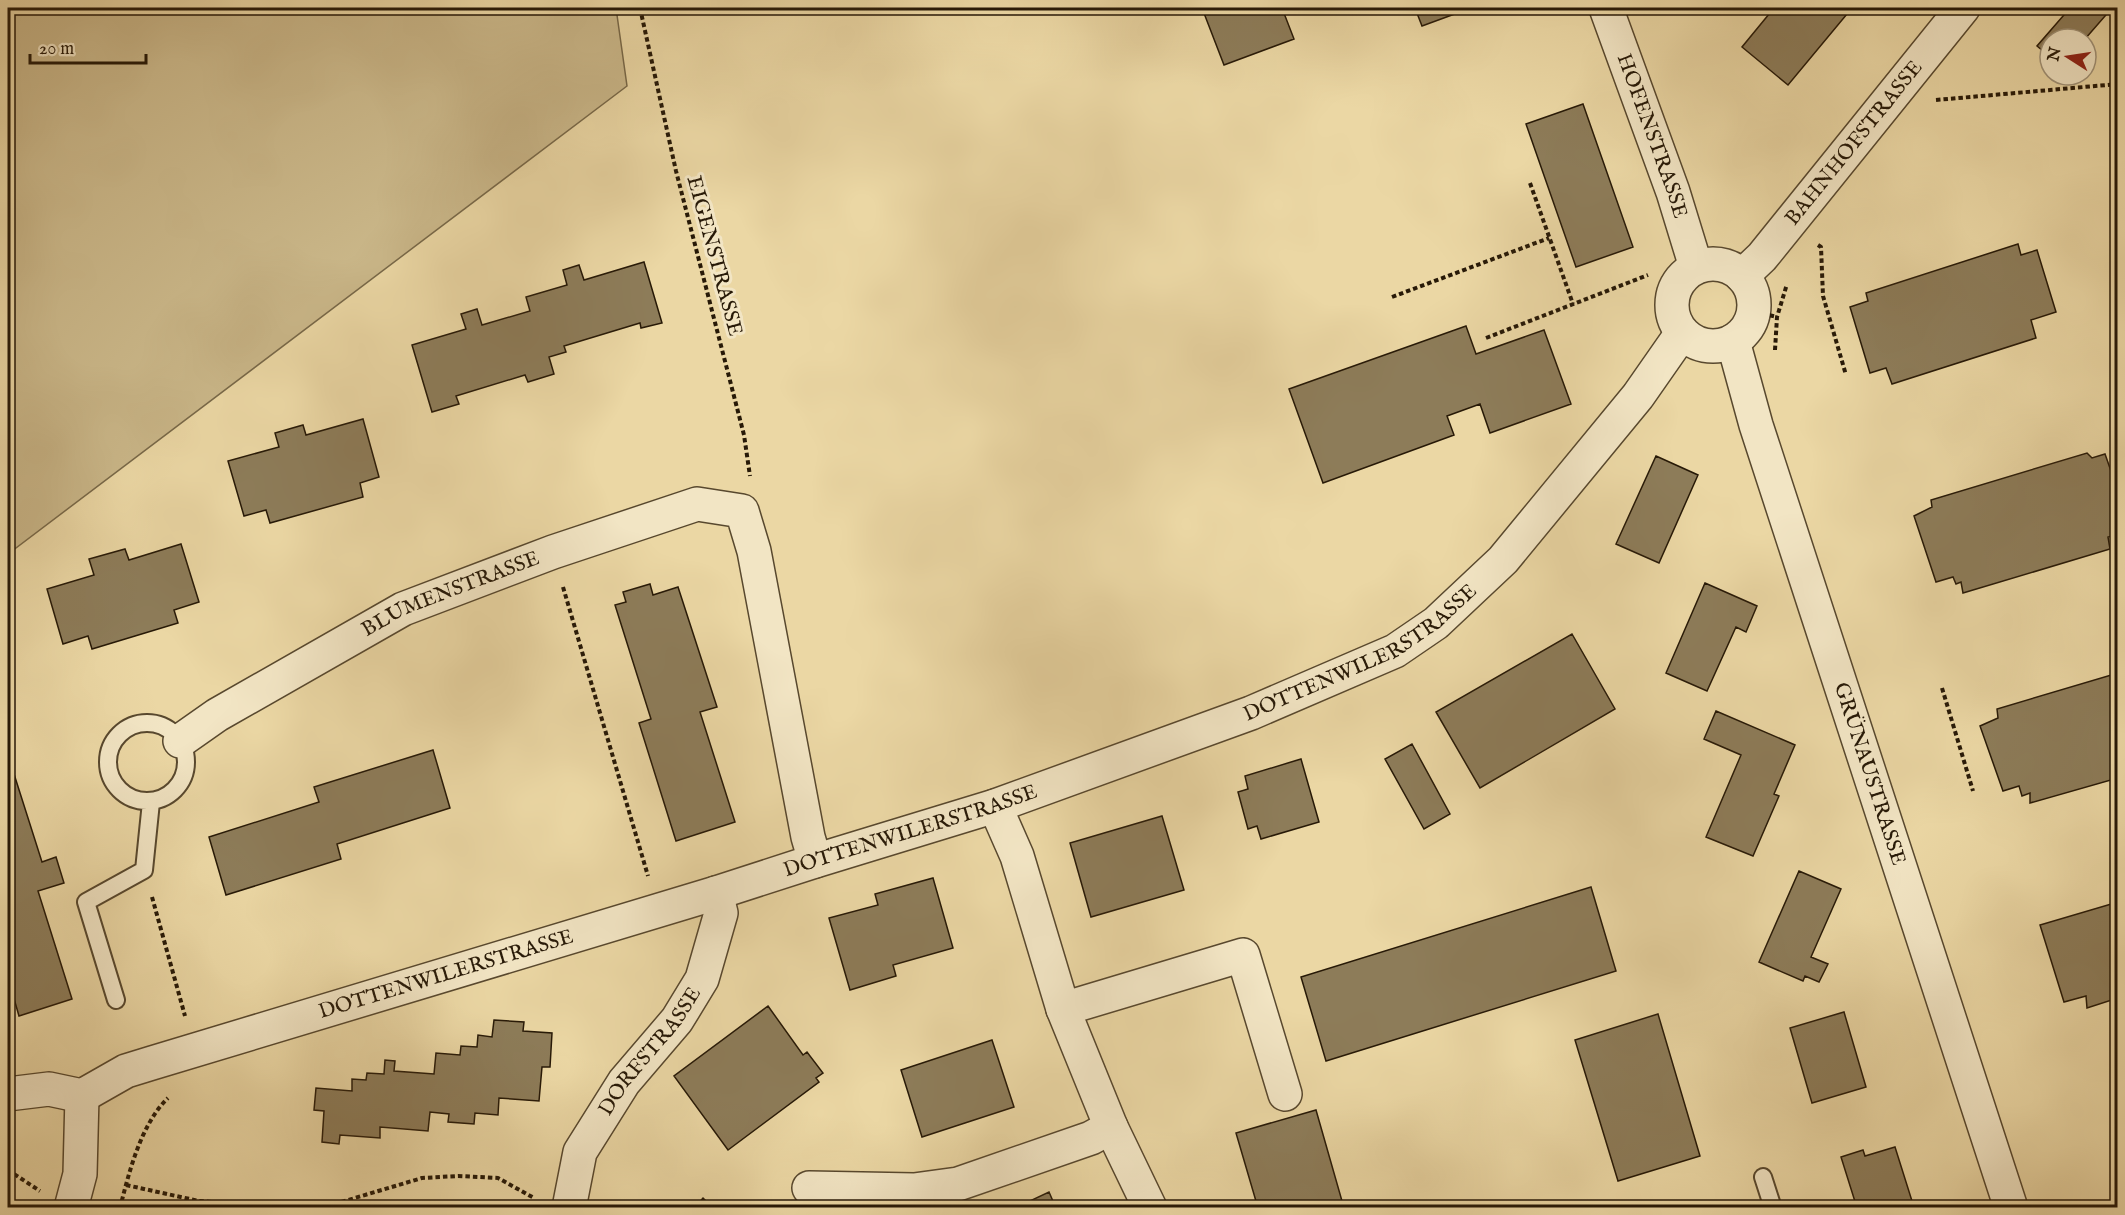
<svg xmlns="http://www.w3.org/2000/svg" width="2125" height="1215" font-family="'IM FELL English',serif">
<style>
.green{fill:#cab789;stroke:#786848;stroke-width:1.5}
.building{fill:#8d7c59;stroke:#271907;stroke-width:1.5}
.lines{fill:none;stroke-linecap:round;stroke-linejoin:round}
.service-casing{stroke:#58482e;stroke-width:20}
.minor-casing{stroke:#58482e;stroke-width:36}
.path{stroke:#271907;stroke-width:4;stroke-dasharray:4.5 3;stroke-linecap:butt}
.service{stroke:#f2e5c4;stroke-width:16}
.minor{stroke:#f2e5c4;stroke-width:33}
.labels{text-anchor:middle;dominant-baseline:central;stroke-width:6;stroke-linejoin:round;paint-order:stroke}
.street-label{font-size:21px;fill:#271907;stroke:#f2e5c4}
</style>
<rect width="100%" height="100%" fill="#ebd7a4"/>
<filter id="stains"><feTurbulence type="fractalNoise" baseFrequency=".00333" numOctaves="4"/><feColorMatrix values="0 0 0 0 .2 0 0 0 0 .09 0 0 0 0 .02 0 0 0 .5 -.17"/></filter>
<radialGradient id="worn" r=".72"><stop offset=".6" stop-color="#630" stop-opacity="0"/><stop offset="1" stop-color="#630" stop-opacity=".3"/></radialGradient>
<path class="green" d="M8,8H616L627,86L8,554Z"/>
<path class="building" d="M1202,8H1282L1294,39L1224,65Z
M1415,8H1471L1422,26Z
M1774,8H1852L1788,85L1742,47Z
M2070,8H2112L2085,39H2050V57L2037,46Z
M1583,104L1633,247L1576,267L1526,124Z
M2018,244L2021,255L2037,250L2056,312L2031,320L2036,338L1892,384L1886,368L1870,373L1850,307L1868,301L1866,293Z
M644,262L662,323L641,328L640,323L564,346L566,352L549,357L554,374L528,382L525,375L456,396L459,404L432,412L412,345L466,329L461,314L477,309L482,325L530,311L526,297L567,285L563,270L579,265L584,280Z
M1466,326L1476,354L1544,330L1571,404L1490,433L1480,404L1447,416L1454,435L1323,483L1289,389Z
M363,419L379,477L360,483L363,497L270,523L266,510L244,516L228,461L279,447L275,433L303,425L306,435Z
M2087,453L2092,458L2105,454L2118,491V528L2115,529L2117,535L2108,537L2110,549L1963,593L1961,582L1956,584L1953,577L1936,582L1914,516L1932,507L1931,500Z
M1656,456L1698,475L1659,563L1616,544Z
M181,544L199,602L174,610L178,623L92,649L88,636L63,644L47,589L94,575L89,559L125,549L129,560Z
M1705,583L1757,606L1746,632L1736,627L1707,691L1666,673Z
M650,584L653,595L678,587L717,707L700,712L735,822L676,841L639,723L651,719L615,605L626,602L623,592Z
M1572,634L1615,709L1480,788L1436,712Z
M2118,673V778L2030,803V793L2022,796L2019,786L2003,791L1980,726L1998,718L1997,709Z
M1716,711L1795,745L1774,794L1779,796L1753,856L1706,837L1741,755L1704,739Z
M1412,744L1450,814L1424,829L1385,759Z
M433,750L450,808L337,844L341,859L226,895L209,837L319,802L314,787Z
M1301,759L1319,822L1261,839L1257,826L1248,829L1238,792L1248,789L1245,776Z
M14,774L42,862L56,857L64,883L38,891L72,999L19,1016L8,978V776Z
M1162,816L1184,890L1091,917L1070,843Z
M1799,871L1841,889L1811,957L1828,964L1819,982L1805,976L1803,981L1759,962Z
M933,878L953,948L893,965L896,976L850,990L829,918L878,905L875,894Z
M1591,887L1616,971L1326,1061L1301,977Z
M2118,902V998L2087,1008L2086,996L2064,1002L2040,925Z
M768,1006L803,1055L807,1052L823,1073L816,1078L819,1082L728,1150L674,1076Z
M1844,1012L1866,1087L1812,1103L1790,1028Z
M1658,1014L1700,1156L1618,1181L1575,1040Z
M494,1020L524,1022L523,1031L552,1033L550,1067H542L539,1101L499,1098L498,1115L475,1113L474,1124L448,1122L449,1114L430,1112L428,1131L380,1127V1138L340,1135L339,1144L322,1142L324,1111L314,1110L316,1088L352,1091V1079L366,1080L367,1073L384,1074L385,1060L395,1061L394,1071L434,1074L436,1053L460,1055L461,1046L477,1047L478,1035L492,1037Z
M992,1040L1014,1107L922,1137L901,1070Z
M1316,1110L1344,1208H1258L1236,1133Z
M1895,1147L1912,1201L1891,1208H1857L1841,1157L1863,1150L1865,1156Z
M1049,1192L1056,1208H1015Z
M703,1198L713,1208H694Z"/>
<g class="lines">
<g class="service-casing">
<path id="service" d="M108 762a39 39 0 1 1 78 0a39 39 0 1 1-78 0Z
M116,1000L86,902L144,870L151,802
M1763,1177L1773,1208"/>
</g>
<g class="minor-casing">
<g id="minor">
<path id="s1" d="M1606,8L1673,192L1696,267"/>
<circle cx="1713" cy="305" r="41"/>
<path id="s2" d="M1742,276L1762,257L1963,8"/>
<path id="s3" d="M1733,341L1756,425L2011,1208"/>
<path id="s4" d="M180,741L217,715L403,609L553,552L697,504L742,511L754,551L808,837L815,861"/>
<path d="M995,806L1017,856L1063,1009L1111,1127L1150,1208"/>
<path d="M1063,1009L1243,955L1285,1094"/>
<path id="s5" d="M8,1094L49,1089L82,1096L126,1071L152,1063L716,893L815,861L995,806L1251,713L1395,651L1436,623L1503,560L1638,396L1682,333"/>
<path d="M809,1188L914,1190L958,1184L1091,1138L1111,1127"/>
<path d="M71,1208L80,1174L82,1096"/>
<path id="s6" d="M569,1208L580,1152L624,1082L677,1020L702,979L721,913L716,893"/>
</g>
</g>
<path class="path" d="M640,8L676,171L744,435L750,476
M1684,8L1687,14
M1936,100L2118,84
M1530,183L1573,304
M1818,245L1821,247L1823,296L1846,375
M1392,297L1549,238
M1755,312L1777,317
M1486,338L1648,275
M1775,350L1777,317L1787,284
M563,587L648,876
M1942,688L1973,791
M152,897L185,1016
M8,1170L40,1191
M126,1185L199,1201L252,1205L338,1203L422,1178L458,1176L498,1178L534,1198
M120,1208C129,1172 141,1124 168,1098"/>
<use href="#service" class="service"/>
<use href="#minor" class="minor"/>
</g>
<g class="labels">
<g class="street-label">
<text stroke="none"><textPath href="#s1" startOffset="136">HOFENSTRASSE</textPath></text>
<text stroke="none"><textPath href="#s2" startOffset="174">BAHNHOFSTRASSE</textPath></text>
<text transform="translate(714 256) rotate(75)">EIGENSTRASSE</text>
<text stroke="none"><textPath href="#s4" startOffset="309">BLUMENSTRASSE</textPath></text>
<text stroke="none"><textPath href="#s5" startOffset="1432">DOTTENWILERSTRASSE</textPath></text>
<text stroke="none"><textPath href="#s3" startOffset="454">GRÜNAUSTRASSE</textPath></text>
<text stroke="none"><textPath href="#s5" startOffset="946">DOTTENWILERSTRASSE</textPath></text>
<text stroke="none"><textPath href="#s5" startOffset="460">DOTTENWILERSTRASSE</textPath></text>
<text stroke="none"><textPath href="#s6" startOffset="180">DORFSTRASSE</textPath></text>
</g>
</g>
<rect width="2125" height="1215" fill="none" stroke="#ebd7a4" stroke-width="30"/>
<rect x="9" y="9" width="2107" height="1197" fill="none" stroke="#271907" stroke-width="3"/>
<rect x="15" y="15" width="2095" height="1185" fill="none" stroke="#271907" stroke-width="1.5"/>
<g transform="translate(2068 57) rotate(282)"><circle r="28" fill="#f2e5c4" stroke="#a19378" stroke-width="1.5"/>
<path d="M0-4.5L10 22L0 15L-10 22Z" fill="#8f2418"/>
<text y="-9" font-size="16" font-weight="bold" text-anchor="middle" fill="#271907">N</text>
</g>
<path d="M30 54v9h116v-9" fill="none" stroke="#271907" stroke-width="3"/>
<text x="39" y="54" font-size="18" fill="#271907" stroke="#f2e5c4" stroke-width="4.5" paint-order="stroke">20 m</text>
<rect width="100%" height="100%" filter="url(#stains)"/>
<rect width="100%" height="100%" fill="url(#worn)"/>
</svg>
